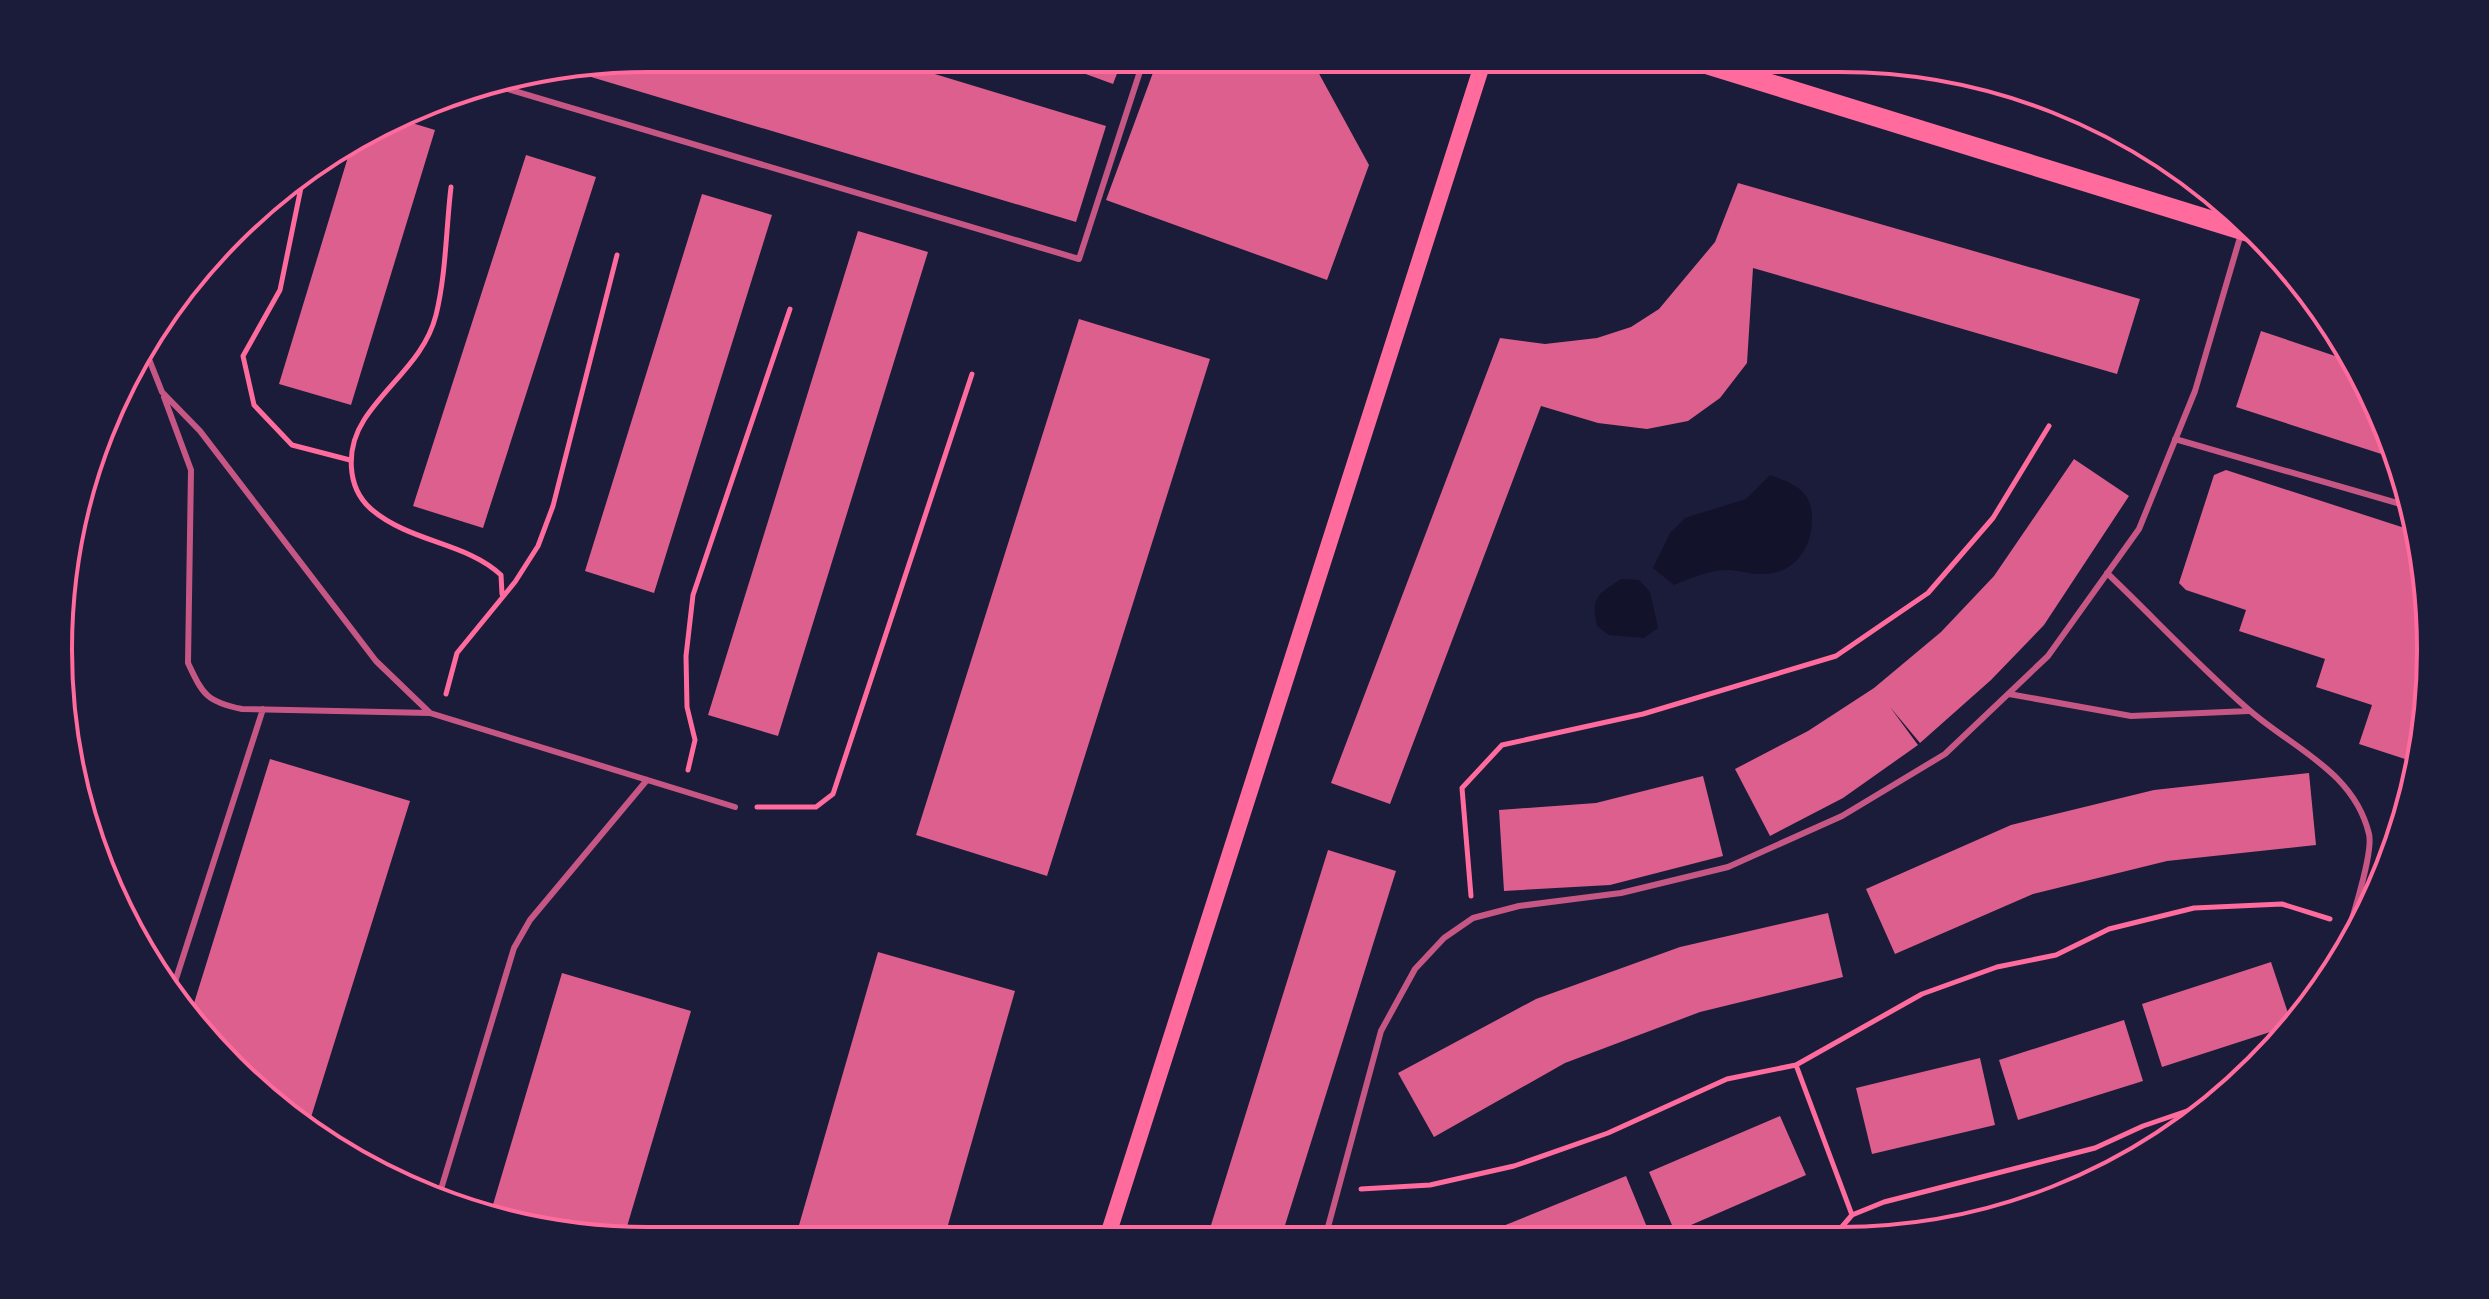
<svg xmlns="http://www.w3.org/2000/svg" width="2489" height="1299" font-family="'DM Sans',sans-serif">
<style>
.water{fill:#12122b}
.building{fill:#dd5f8e}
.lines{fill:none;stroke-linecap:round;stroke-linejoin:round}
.path{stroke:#ff6b9d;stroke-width:5}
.service{stroke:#c65784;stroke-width:6}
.secondary{stroke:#ff6b9d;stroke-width:16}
.primary{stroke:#ff6b9d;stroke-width:20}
.rim{fill:none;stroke:#ff6b9d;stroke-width:4}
</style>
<rect width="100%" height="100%" fill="#1b1b3a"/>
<path class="water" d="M1770,475C1794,484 1812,490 1812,519C1812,550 1792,576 1759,574C1749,574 1738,570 1728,570C1709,570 1691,578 1674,585L1653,568L1670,533L1685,518L1746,499Z
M1621,579L1639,580L1650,592L1658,628L1644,638L1609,635L1597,626C1591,597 1597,595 1621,579Z"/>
<path class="building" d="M650,58H882L1106,126L1076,222L571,71Z
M1042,58H1123L1113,84Z
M1158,59H1311L1369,165L1327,280L1106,200Z
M402,120L435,130L351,405L279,384L351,147Z
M526,155L596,177L483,528L413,506Z
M1738,183L2140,299L2117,374L1753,268L1747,363L1720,398L1688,421L1647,429L1598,423L1541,406L1390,804L1331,783L1500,338L1545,344L1597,338L1631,327L1659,309L1715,242Z
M702,194L772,215L654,593L585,571Z
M858,231L928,252L778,736L708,715Z
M1079,319L1210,359L1047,876L916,835Z
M2261,331L2356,363L2400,460L2236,407Z
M2074,459L2129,496L2044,625L1991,680L1920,743L1890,707L1918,745L1843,798L1770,836L1735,769L1808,731L1874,688L1941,632L1994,576Z
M2226,470L2417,532L2426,573L2430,689L2411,761L2359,744L2372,705L2316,687L2325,659L2239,631L2246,610L2186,590L2179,583L2214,475Z
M270,759L410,801L307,1130L290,1119L205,1040L190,1016Z
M2309,773L2316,845L2167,861L2033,894L1895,954L1866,889L2011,825L2154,790Z
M1703,776L1723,856L1610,885L1504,891L1499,810L1596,803Z
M1328,850L1396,871L1281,1238H1207Z
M1828,913L1843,977L1700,1012L1565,1063L1434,1137L1398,1073L1536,999L1680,947Z
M878,952L1015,991L944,1239H795Z
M2271,962L2292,1025L2162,1067L2142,1004Z
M562,973L691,1011L623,1240L489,1218Z
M2124,1020L2143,1081L2018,1120L1999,1060Z
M1980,1058L1995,1125L1872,1154L1856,1088Z
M1780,1116L1806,1175L1675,1232L1649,1172Z
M1626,1176L1651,1237H1508L1503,1226Z
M1494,1230L1495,1237H1466L1465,1236Z"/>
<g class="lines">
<path class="path" d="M304,173L280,290L243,356L254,405L292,445L350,460
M451,187C446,229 446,275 436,315C425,359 387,384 364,420C346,448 346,487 371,509C411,543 466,542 501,575L502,594
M446,694L457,653L515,582L538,546L553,506L617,255
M688,770L695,740L687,707L686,656L693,595L790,309
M757,807H816L833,794L972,374
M1471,896L1462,788L1502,745L1643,714L1836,656L1928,593L1993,518L2049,426
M1796,1065L1852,1215
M1361,1189L1430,1185L1514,1166L1608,1133L1727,1079L1796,1065L1922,994L1997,967L2056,955L2109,929L2194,908L2282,904L2330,919
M1834,1236L1852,1215L1884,1202L2095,1148L2143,1126L2219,1100"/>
<path class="service" d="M491,84L1079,259L1144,59
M145,349L162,392L200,431L376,661L430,713L735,807
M164,397L191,470L188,663C203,695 207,702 242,709L430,713
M2175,439L2411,507
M2107,573C2154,618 2199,666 2248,709C2292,748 2354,771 2369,834C2374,854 2347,936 2339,958
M2009,694L2131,716L2249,711
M173,988L263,709
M438,1199L514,948L530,920L647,780
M1325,1238L1381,1031L1415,969L1444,938L1473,918L1519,906L1621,893L1728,867L1842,816L1945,754L2048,656L2139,529L2195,391L2241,234"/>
<path class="secondary" d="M1107,1238L1484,59"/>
<path class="primary" d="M1690,59L2258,235
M1980,76L2020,88"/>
</g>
<path d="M0 0H2489V1299H0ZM649 72H1840A577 577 0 0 1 2417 649V650A577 577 0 0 1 1840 1227H649A577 577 0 0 1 72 650V649A577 577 0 0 1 649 72Z" fill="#1b1b3a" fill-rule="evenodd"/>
<path class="rim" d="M649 72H1840A577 577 0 0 1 2417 649V650A577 577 0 0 1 1840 1227H649A577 577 0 0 1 72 650V649A577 577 0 0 1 649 72Z"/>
</svg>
